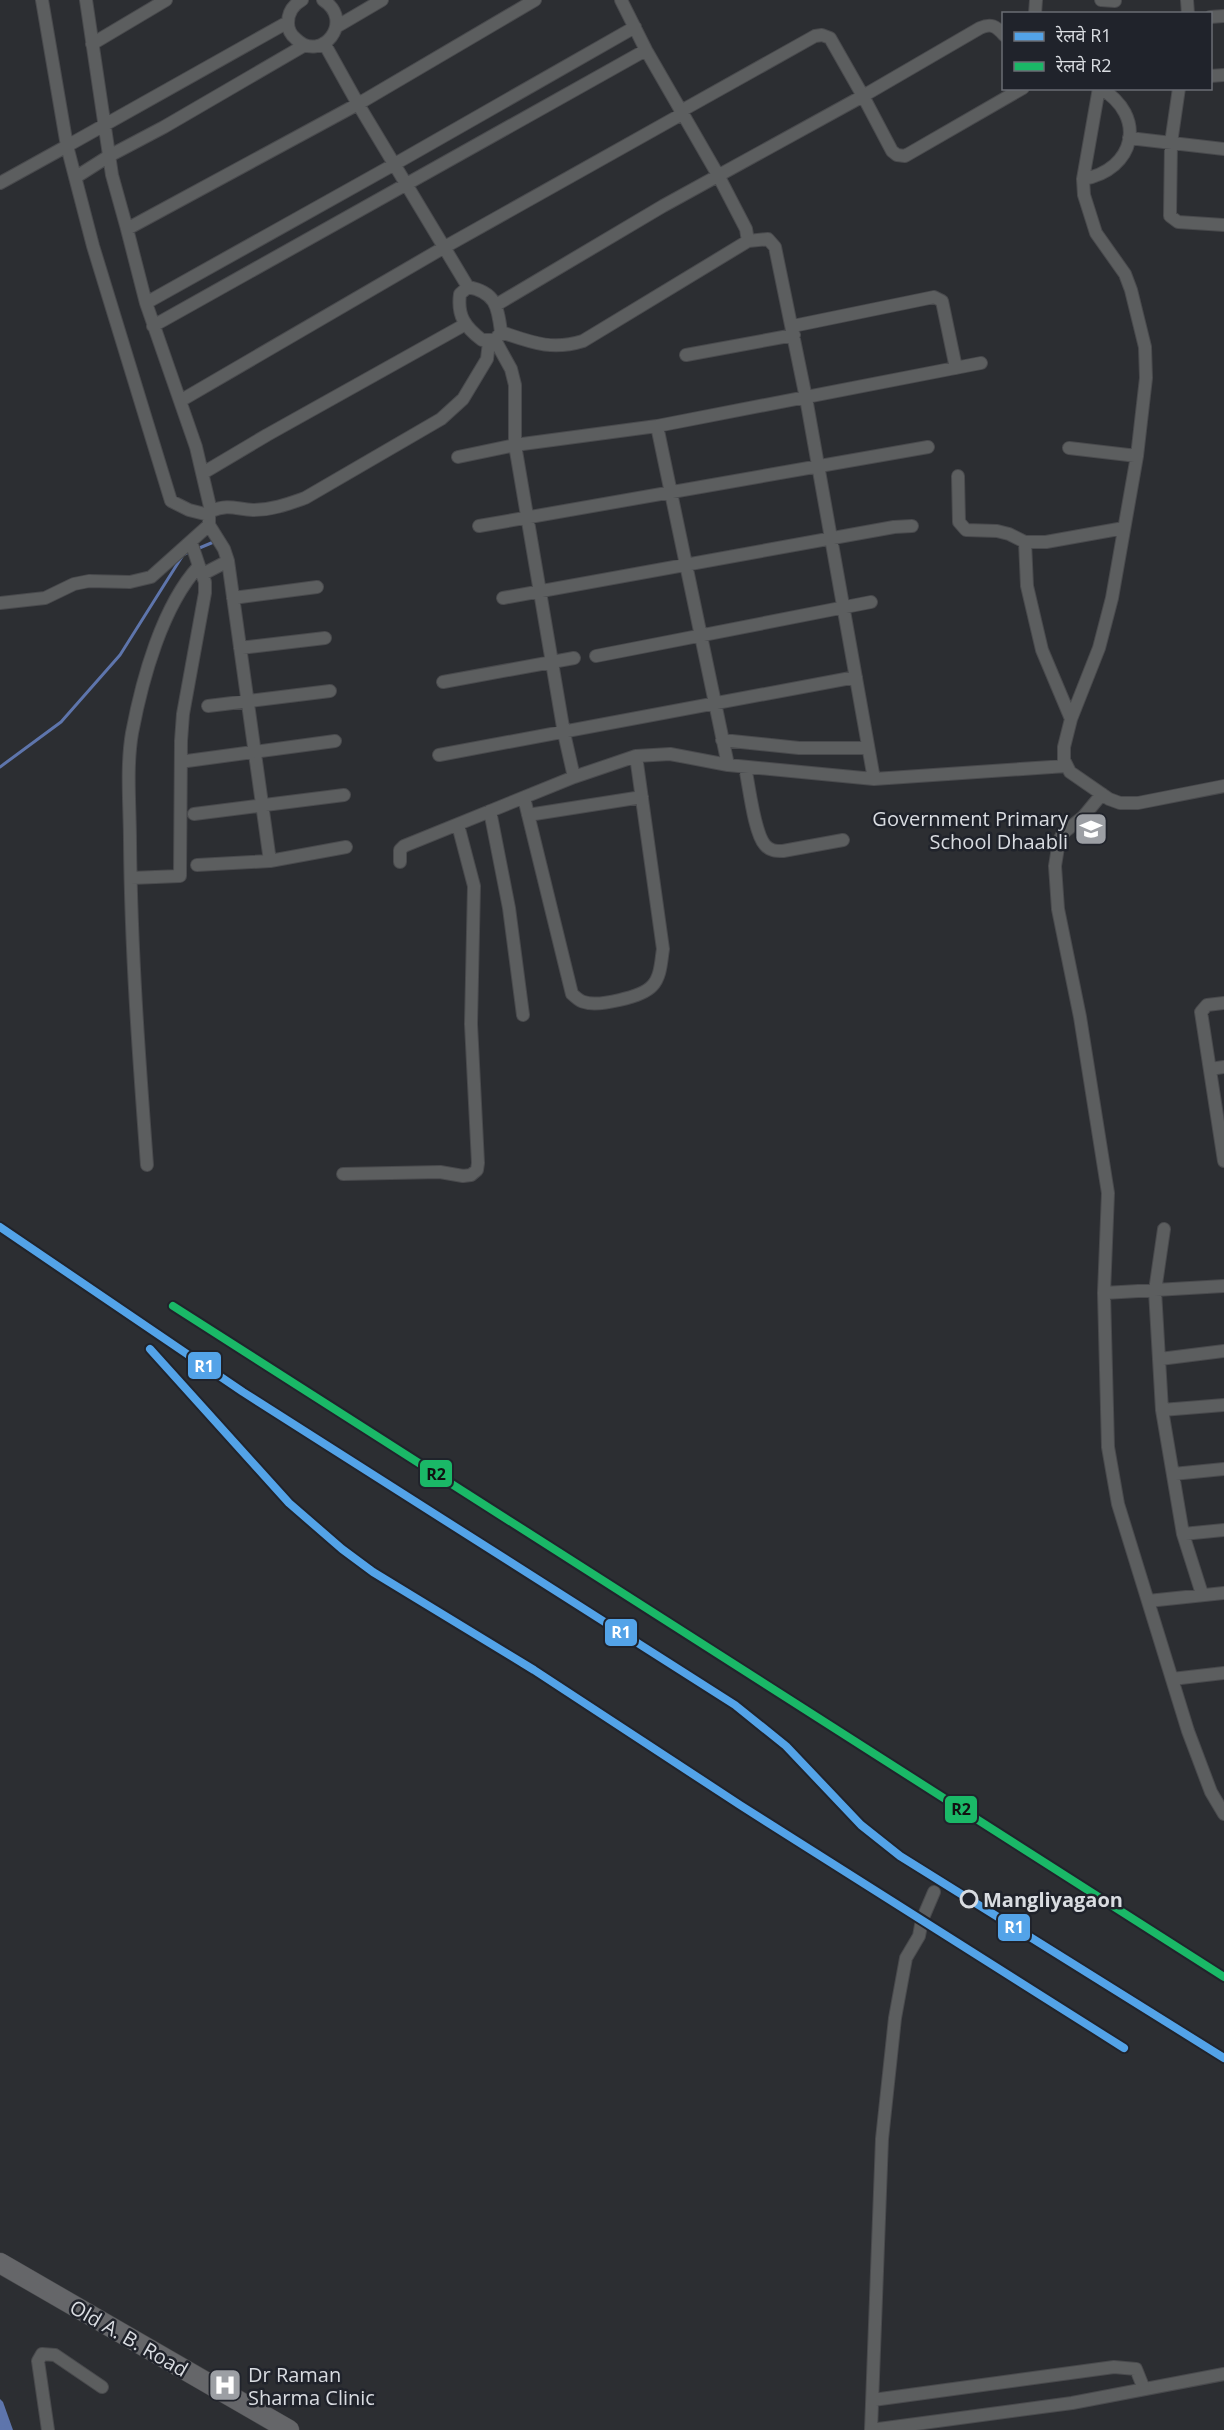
<svg xmlns="http://www.w3.org/2000/svg" width="1224" height="2430" font-family="'Open Sans','Noto Sans Devanagari',sans-serif">
<style>
.water{fill:#5e75ac}
.lines{fill:none;stroke-linecap:round;stroke-linejoin:round}
.stream{stroke:#5e75ac;stroke-width:3}
.minor-casing{stroke:#494a4d;stroke-width:14}
.primary-casing{stroke:#494a4d;stroke-width:21}
.minor{stroke:#5c5e5f;stroke-width:12}
.primary{stroke:#656669;stroke-width:20}
.rail-1-casing{stroke:#20232b;stroke-width:12}
.rail-2-casing{stroke:#20232b;stroke-width:12}
.rail-1{stroke:#53a3e8;stroke-width:8}
.rail-2{stroke:#1ab867;stroke-width:8}
.stop-dot{fill:#20232b;stroke:#d9dce1;stroke-width:3}
.labels{text-anchor:middle;dominant-baseline:central;stroke-width:5;stroke-linejoin:round;paint-order:stroke}
.poi-label{font-size:20px;fill:#d9dce1;stroke:#20232b;text-anchor:end}
.stop-label{font-size:20px;font-weight:bold;fill:#d9dce1;stroke:#20232b;text-anchor:start}
.street-label{font-size:20px;fill:#d9dce1;stroke:#20232b}
.line-badge{stroke:#20232b;stroke-width:2}
.badge-label{font-size:16px;text-anchor:middle;font-weight:bold;fill:#fff}
.pale-badge-label{font-size:16px;text-anchor:middle;font-weight:bold;fill:#111}
</style>
<rect width="100%" height="100%" fill="#2c2e32"/>
<path class="water" d="M0,2399L3,2402L13,2430H0Z"/>
<g class="lines">
<path class="stream" d="M197,549L216,541
M0,767L61,722L120,655L183,555L191,551"/>
<g class="minor-casing">
<path id="minor" d="M86,0L112,175L127,229
M302,0C293,5 288,13 288,23C288,29 291,35 296,39C321,64 356,21 323,0
M621,0L646,50
M1101,0L1115,1
M1187,0L1188,14
M1035,14L1036,0
M1210,17L1224,16
M336,27L382,0
M92,44L166,0
M1210,76L1224,75
M1099,88L1083,179L1084,195L1096,233L1125,274L1131,290L1145,347L1146,378L1137,456L1112,598L1099,648L1071,719L1064,747V760L1070,772L1109,799L1120,803H1138L1224,786
M1179,88L1171,143L1170,216L1178,222L1224,225
M681,111L815,36L822,35L830,38L863,96L980,28C991,23 996,26 1004,35
M1129,138L1224,149
M76,177L109,156L164,127L305,45
M1083,179C1135,170 1148,116 1100,88
M0,183L67,146L42,0
M748,241L768,239L775,247L806,398L874,779L1066,766
M468,287L460,294C457,316 465,327 482,340H495L501,332C498,306 495,292 468,287L358,104L535,0
M146,303L393,165L635,27
M496,305L663,206L863,96L892,151L897,155L905,156L1023,88
M153,326L646,50L718,175L746,229L748,241L583,341C551,351 531,342 501,332
M793,326L934,297L942,301L956,368
M495,340L511,369L515,385V445L564,733L574,777
M686,355L794,335
M180,401L443,248L682,114
M657,426L728,765L874,779
M1069,448L1137,456
M458,457L515,445L657,426L981,363
M203,473L267,435L464,325
M958,476L959,522L966,530L997,531L1009,534L1025,542H1046L1124,528
M211,511L196,447L146,303L127,229L358,104L324,43
M209,515L189,510L171,501L93,246L67,146L288,22
M209,525L224,549L228,561L270,861L346,847
M479,526L928,447
M1025,542L1027,586L1042,650L1071,719
M203,574L228,561
M233,598L317,587
M503,598L894,527L912,526
M0,603L45,598L74,584L89,581L130,582L151,577L209,525V515L211,511C228,504 236,509 253,510C272,510 288,504 305,498L441,419L463,399L487,359L489,342
M240,648L325,638
M596,656L871,602
M443,682L574,658
M208,706L330,691
M722,740L799,748H868
M439,755L856,677
M187,761L335,741
M745,767C749,785 754,833 765,845C770,851 776,851 783,851L843,840
M1102,794L1083,817L1063,833L1059,841L1055,866L1058,909L1080,1017L1108,1193L1104,1293L1108,1447L1118,1504L1188,1731L1211,1792L1224,1814
M524,798L572,994C576,997 579,1001 584,1002C598,1007 642,997 652,986C661,977 661,961 663,949L636,756
M490,811L509,908L523,1015
M194,814L344,795
M528,815L642,797
M400,862V850L404,846L574,777L636,756L670,754L728,765
M197,865L270,861
M131,878L180,876L181,741L183,714L205,593V582L199,566
M1224,1003L1207,1005L1201,1012L1224,1161
M1210,1069L1224,1067
M147,1165C139,1058 131,950 130,842C130,807 126,768 132,733C142,680 162,606 199,566L191,542
M343,1174L440,1172L463,1176L471,1175L477,1170L478,1163L471,1024L474,886L458,825
M1164,1229L1155,1291L1162,1410L1183,1534L1202,1594
M1104,1293L1224,1286
M1160,1359L1224,1351
M1162,1410L1224,1405
M1173,1474L1224,1469
M1183,1534L1224,1530
M1148,1601L1224,1593
M1172,1679L1224,1673
M873,2400L1114,2367L1136,2369L1144,2389
M48,2430L38,2361L42,2354L55,2355L102,2387
M871,2430L882,2139L895,2018L906,1958L919,1936L922,1920L934,1892
M871,2430L1072,2403L1224,2374"/>
</g>
<g class="primary-casing">
<path id="primary" d="M0,2263L289,2430"/>
</g>
<use href="#minor" class="minor"/>
<use href="#primary" class="primary"/>
<g class="rail-1-casing">
<path id="rail-1" d="M0,1227L243,1392L735,1705L786,1746L861,1825L900,1856L1224,2058
M150,1349L289,1503L342,1549L373,1572L534,1670L740,1805L1124,2048"/>
</g>
<g class="rail-2-casing">
<path id="rail-2" d="M173,1306L1224,1977"/>
</g>
<use href="#rail-1" class="rail-1"/>
<use href="#rail-2" class="rail-2"/>
</g>
<defs>
<g id="school-square" transform="scale(1.725)"><rect x="-9" y="-9" width="18" height="18" rx="4" fill="#9c9fa4" stroke="#20232b"/><path d="M0-5L7-2L0 1L-7-2ZM-4 1L0 2.5L4 1V4Q0 6-4 4Z" fill="#fff"/></g>
<g id="hospital-square" transform="scale(1.725)"><rect x="-9" y="-9" width="18" height="18" rx="4" fill="#9c9fa4" stroke="#20232b"/><path d="M-5-5h3v3.5h4V-5h3V5h-3V1.5h-4V5h-3Z" fill="#fff"/></g>
</defs>
<g fill-rule="evenodd">
<use href="#school-square" x="1091" y="829"/>
<use href="#hospital-square" x="225" y="2385"/>
</g>
<circle class="stop-dot" cx="969" cy="1899" r="8"/>
<g class="labels">
<g class="poi-label">
<text x="1068" y="818">Government Primary<tspan x="1068" dy="23">School Dhaabli</tspan></text>
<text x="248" y="2374" text-anchor="start">Dr Raman<tspan x="248" dy="23">Sharma Clinic</tspan></text>
</g>
<g class="stop-label">
<text x="983" y="1899">Mangliyagaon</text>
</g>
<g class="street-label">
<text transform="translate(129 2338) rotate(30)">Old A. B. Road</text>
</g>
</g>
<g class="line-badge">
<rect x="187" y="1351" width="35" height="29" rx="6" fill="#53a3e8"/>
<rect x="419" y="1459" width="34" height="29" rx="6" fill="#1ab867"/>
<rect x="604" y="1618" width="34" height="29" rx="6" fill="#53a3e8"/>
<rect x="944" y="1795" width="34" height="29" rx="6" fill="#1ab867"/>
<rect x="997" y="1913" width="34" height="29" rx="6" fill="#53a3e8"/>
</g>
<g class="badge-label">
<text x="204" y="1372">R1</text>
<text x="621" y="1638">R1</text>
<text x="1014" y="1933">R1</text>
</g>
<g class="pale-badge-label">
<text x="436" y="1480">R2</text>
<text x="961" y="1815">R2</text>
</g>
<rect x="1002" y="12" width="210" height="78" fill="#20232b" stroke="#6a6d74" stroke-width="1.5"/>
<rect x="1014" y="32" width="30" height="9" fill="#53a3e8" stroke="#6a6d74" stroke-width="1.5"/>
<text x="1056" y="42" font-size="18" fill="#d9dce1">रेलवे R1</text>
<rect x="1014" y="62" width="30" height="9" fill="#1ab867" stroke="#6a6d74" stroke-width="1.5"/>
<text x="1056" y="72" font-size="18" fill="#d9dce1">रेलवे R2</text>
</svg>
